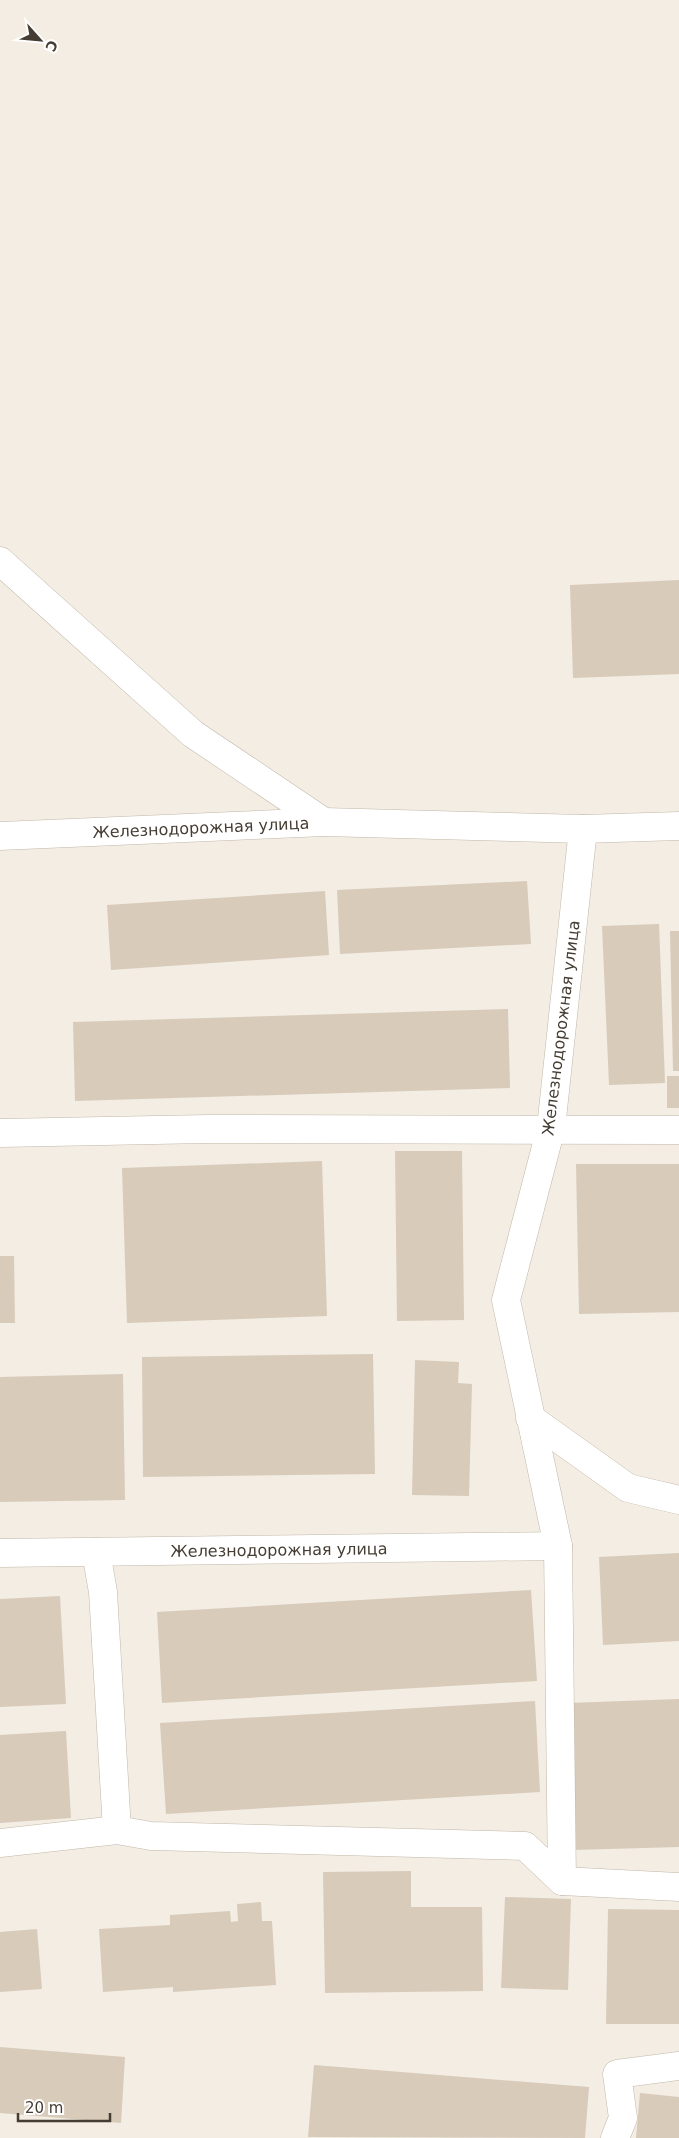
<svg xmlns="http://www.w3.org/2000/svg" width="679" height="2138" font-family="'DejaVu Sans',sans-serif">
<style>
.building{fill:#d8cbba}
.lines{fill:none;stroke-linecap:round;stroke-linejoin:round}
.minor-casing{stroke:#c2b7a8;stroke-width:29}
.minor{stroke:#fff;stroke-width:28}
.labels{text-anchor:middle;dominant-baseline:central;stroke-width:4;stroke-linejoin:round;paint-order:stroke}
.street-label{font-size:16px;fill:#453d33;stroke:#fff}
</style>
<rect width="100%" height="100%" fill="#f3ede3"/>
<path class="building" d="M679,580V674L573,678L570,585Z
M527,881L531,944L340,954L337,890Z
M325,891L329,955L111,970L107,905Z
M659,924L665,1083L609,1085L602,926Z
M670,931H679V1071H673Z
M508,1009L510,1088L75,1101L73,1022Z
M667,1076H679V1108H667Z
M395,1151H462L464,1320L397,1321Z
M322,1161L327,1316L127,1323L122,1168Z
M576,1164H679V1312L579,1314Z
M0,1256H14L15,1323H0Z
M373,1354L375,1474L143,1477L142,1357Z
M415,1360L459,1362L458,1383L472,1384L469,1496L412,1495Z
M123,1374L125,1500L0,1502V1377Z
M679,1553V1641L603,1645L599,1557Z
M531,1590L537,1681L162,1703L157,1612Z
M60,1596L66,1704L0,1707V1599Z
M679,1699V1847L573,1850L568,1703Z
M535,1701L540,1792L166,1814L160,1723Z
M66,1731L71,1818L0,1823V1735Z
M411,1871V1907H482L483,1991L325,1993L323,1872Z
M505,1897L571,1899L568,1990L501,1988Z
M261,1902L262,1921H272L276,1985L173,1992V1987L103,1992L99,1929L170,1925V1915L230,1911L231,1922L238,1921L237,1904Z
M608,1909L679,1910V2024H606Z
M37,1929L42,1989L0,1992V1932Z
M0,2047L125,2057L121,2123L0,2113Z
M314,2065L589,2087L585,2138L308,2137Z
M640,2093L679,2097V2138H636Z"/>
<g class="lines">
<g class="minor-casing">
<g id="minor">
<path d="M0,561L193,734L324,822"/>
<path d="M583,829L551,1128L506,1300L558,1546L562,1881L679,1887"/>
<path id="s1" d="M0,836L324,822L583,829L679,826"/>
<path d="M0,1133L207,1129L679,1130"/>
<path d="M530,1418L628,1488L679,1500"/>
<path id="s2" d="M0,1553L558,1546"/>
<path d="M117,1830L151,1836L525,1846L562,1881"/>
<path d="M0,1843L117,1830L103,1592L96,1552"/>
<path d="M615,2138L623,2118L617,2074L679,2066"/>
</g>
</g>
<use href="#minor" class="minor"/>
</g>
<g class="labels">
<g class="street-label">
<text stroke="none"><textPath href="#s1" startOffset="201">Железнодорожная улица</textPath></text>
<text transform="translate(561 1028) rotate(-83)">Железнодорожная улица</text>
<text stroke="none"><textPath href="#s2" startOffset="279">Железнодорожная улица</textPath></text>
</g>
</g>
<g transform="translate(40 40) rotate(117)" stroke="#ffffff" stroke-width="4" paint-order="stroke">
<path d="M0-4L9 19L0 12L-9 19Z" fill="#453d33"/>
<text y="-8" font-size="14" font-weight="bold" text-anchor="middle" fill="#453d33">С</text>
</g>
<path d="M18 2113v8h92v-8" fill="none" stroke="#453d33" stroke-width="2.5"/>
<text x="25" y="2113" font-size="15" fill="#453d33" stroke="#ffffff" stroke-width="4" paint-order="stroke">20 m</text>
</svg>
